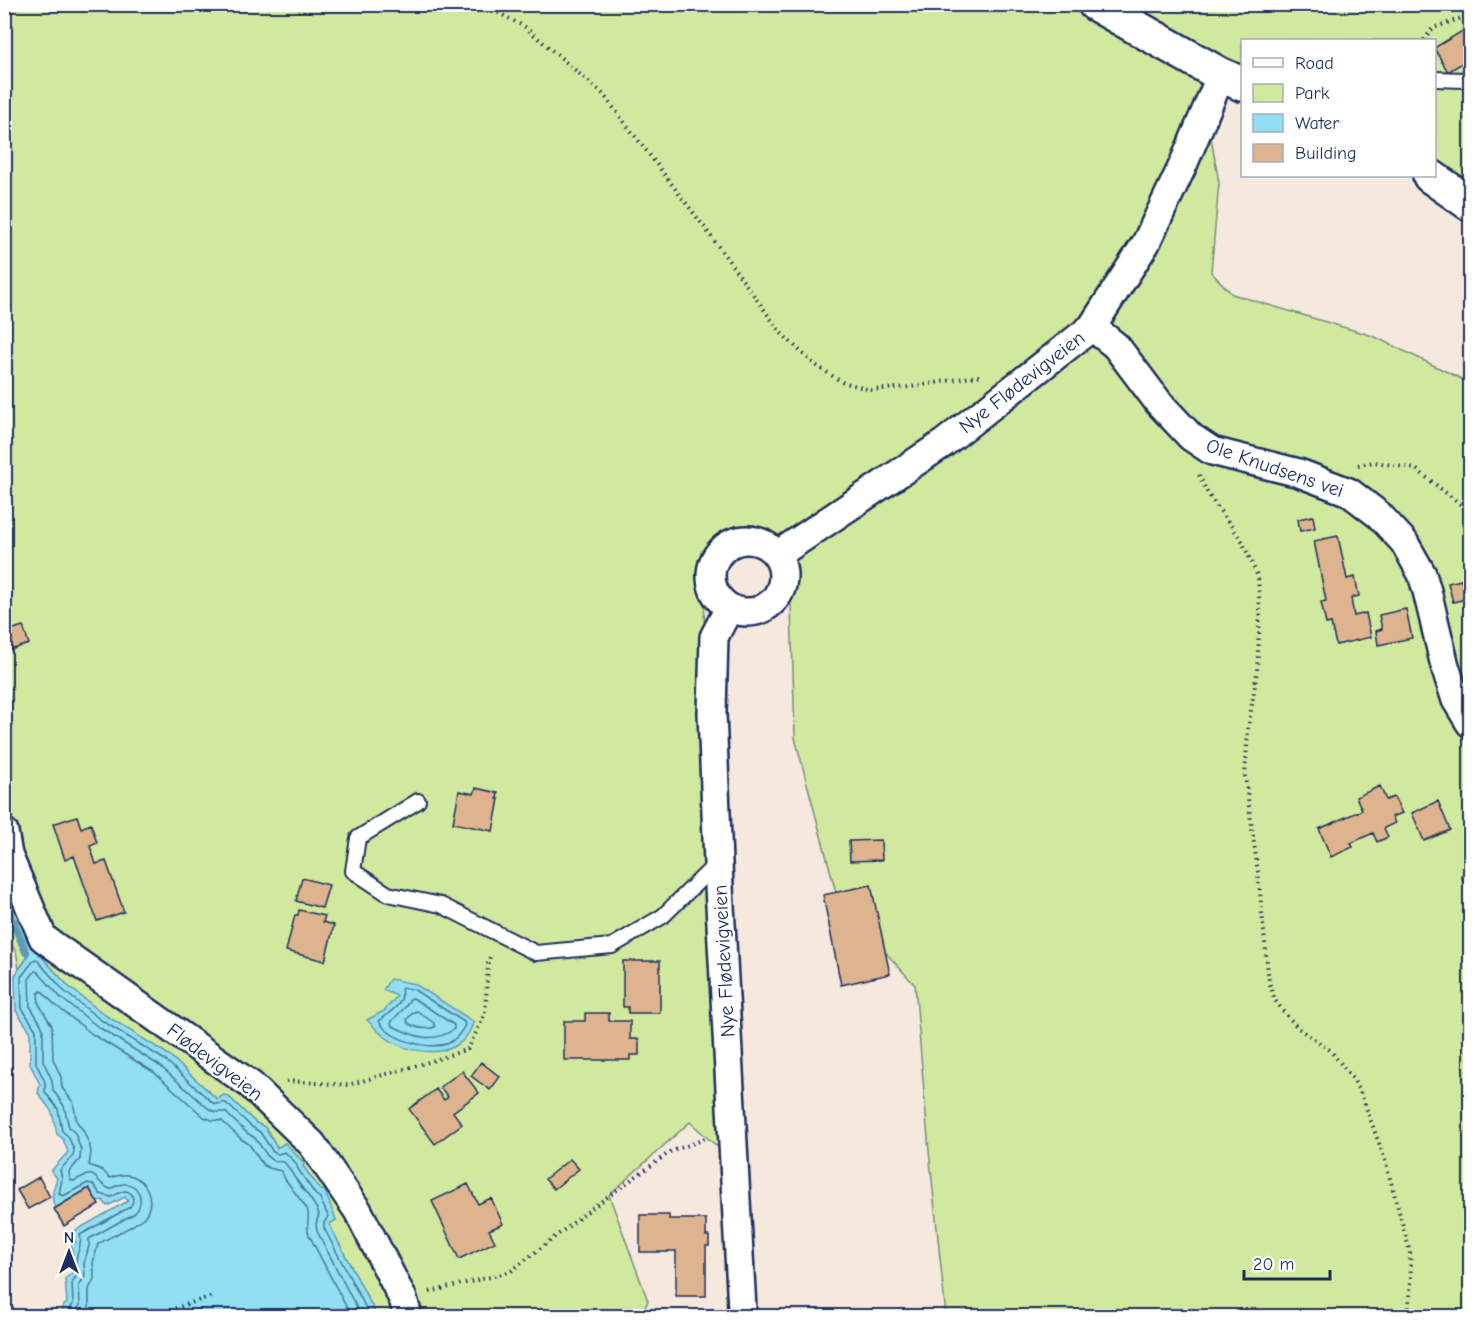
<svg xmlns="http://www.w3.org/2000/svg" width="1475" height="1321" font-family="'Comic Neue',sans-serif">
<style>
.green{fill:#d1e99e;stroke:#768c7e;stroke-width:1.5}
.water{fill:#91dff0;stroke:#6299b6;stroke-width:1.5}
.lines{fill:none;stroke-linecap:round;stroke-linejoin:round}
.shore{stroke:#4a7598;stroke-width:1.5}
.stream{stroke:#6299b6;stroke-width:8}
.building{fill:#ddb48d;stroke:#1b2f5e;stroke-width:1.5}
.lane-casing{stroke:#1b2f5e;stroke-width:18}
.street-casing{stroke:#1b2f5e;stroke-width:32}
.secondary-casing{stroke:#1b2f5e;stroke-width:38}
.path{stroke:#1b2f5e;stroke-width:4;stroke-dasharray:1.5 4.5;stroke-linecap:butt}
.lane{stroke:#fff;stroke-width:14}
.street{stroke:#fff;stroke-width:27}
.secondary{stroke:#fff;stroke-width:33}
.labels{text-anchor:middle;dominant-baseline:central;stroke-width:4.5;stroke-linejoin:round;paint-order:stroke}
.street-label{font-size:20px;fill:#1b2f5e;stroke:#fff}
</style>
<rect width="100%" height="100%" fill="#f5e8dd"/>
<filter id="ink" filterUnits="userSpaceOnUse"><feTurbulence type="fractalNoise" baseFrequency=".0167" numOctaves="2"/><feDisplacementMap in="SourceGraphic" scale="12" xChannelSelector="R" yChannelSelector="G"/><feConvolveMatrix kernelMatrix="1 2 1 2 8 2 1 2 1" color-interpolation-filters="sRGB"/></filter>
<g filter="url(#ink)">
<path class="green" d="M4,5H1470V182L1435,163L1434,40H1242V89L1201,81L1219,183L1211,272L1232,294L1373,336L1470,383V1316H946L929,1151L915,985L838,900L795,738L790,572L760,534L705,590L701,756L732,1160L690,1122L609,1195L648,1301L641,1316H377L329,1224L336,1220L321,1191L302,1165L304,1164L285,1143L278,1148L265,1127L256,1123L228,1096L217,1099L169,1055L105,1015L69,987L40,955L18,917L16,925L28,957L19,969L16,950L5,941Z"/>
<path class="water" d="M18,916L40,955L69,987L105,1015L169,1055L217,1099L224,1095L228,1096L256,1123L265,1127L277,1148L285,1143L304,1163L303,1166L321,1191L324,1189L336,1220L329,1224L377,1316H60L64,1305L67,1303L65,1279L72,1273L69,1263L73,1252L71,1246L76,1243L71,1233L128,1201L125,1197L107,1206L103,1200L97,1202L89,1188L55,1208C50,1197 54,1188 57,1178L51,1171L68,1152L63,1139L57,1134L52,1112L38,1093L40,1084L30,1064V1031L16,1011L15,975L28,957L16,925Z
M390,979L415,984L474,1022C471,1027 469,1034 465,1038C446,1060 405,1052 385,1037C378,1032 373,1025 367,1020L384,1011L397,996L383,990Z"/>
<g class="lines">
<path class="shore" d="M402,988L413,989L464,1022L465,1025C461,1033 456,1039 449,1043C429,1051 389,1040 379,1021C388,1013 406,1004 401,990Z
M413,998L454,1025V1029C434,1044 414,1037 393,1026L391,1024L392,1021L406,1006L410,999Z
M414,1012L417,1011L434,1023L435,1027C426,1030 416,1028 408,1023L407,1019Z
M66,1316L73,1304L72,1282L78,1274C77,1270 76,1266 76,1262C76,1252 83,1246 80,1235L130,1207C134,1202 135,1192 125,1191C121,1191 114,1196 111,1197L100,1194L94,1185L88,1183L63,1196L59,1194L62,1179L60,1170L73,1156L74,1150L68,1136L62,1131L58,1109L45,1092V1082L36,1063V1030L22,1008L21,977L35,959L37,960L65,992L101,1020L165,1060L213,1103C218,1106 221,1101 226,1103L252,1127L260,1132L273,1152L278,1154L285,1152L296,1163L298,1169L315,1194L320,1198L328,1216L324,1223V1228L370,1316
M74,1316L80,1305L79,1286L85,1276L84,1263L89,1246V1239L135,1213C145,1202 140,1183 124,1184C119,1184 114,1187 110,1189C92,1182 100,1166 74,1181L70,1180L69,1172L80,1159L81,1150L75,1133L69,1127L64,1106L53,1090L52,1080L43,1061V1030L41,1024L30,1006L29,979L35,971L38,972L61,998L97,1026L160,1066L209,1109L215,1112H225L247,1133L255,1138L269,1158L274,1161L284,1162C289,1167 291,1172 295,1178C303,1190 314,1201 319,1214L316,1224L317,1231L361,1316
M85,1316L89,1307V1289L94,1279V1272L93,1263L98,1244C112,1235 131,1229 143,1218C157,1204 148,1178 128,1175C122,1174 116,1176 110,1178L102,1170L89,1165L91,1153L90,1146L83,1130L77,1122L73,1102L62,1088L61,1077L53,1059L52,1026L39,1004L38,994L41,991L43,992L54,1004L92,1034L155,1073L204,1117L212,1120L222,1121L241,1139L249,1144L263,1165L269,1168L281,1171L285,1179L307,1209C311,1217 305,1224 309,1235L351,1316"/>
<path class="stream" d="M4,901L26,952"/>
</g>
<path class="building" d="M1469,27L1470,30V58L1448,72L1434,48Z
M1313,516L1315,528L1300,531L1298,519Z
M1338,536L1347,579L1355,577L1359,596L1351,598L1354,616L1366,613L1371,637L1336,645L1331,623L1326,624L1321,602L1326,601L1314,541Z
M1461,580L1466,599L1453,602L1448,583Z
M1406,609L1412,638L1378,645L1376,631L1382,629L1379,615Z
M23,626L29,644L4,652V632Z
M1380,786L1386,800L1394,797L1402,813L1392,817L1395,823L1384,828L1388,837L1377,842L1373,833L1351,843L1353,847L1331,857L1319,829L1362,810L1356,797Z
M476,788L498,793L497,799H499L493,831L453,823L459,791L474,794Z
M1438,801L1450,830L1424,841L1412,813Z
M77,816L81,828L91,824L97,843L90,846L96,864L106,861L124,912L97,921L74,856L65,860L53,824Z
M881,840L882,860L850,861L849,841Z
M1470,872V901L1461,875Z
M302,878L329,885L322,908L296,901Z
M871,885L890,974L841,985L823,895Z
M299,910L325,916L323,922L334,925L325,961L286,951L295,915H298Z
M623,961H660V1013H628V1007H623Z
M585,1013H609V1021H630V1039H639V1055H630V1060H564V1021H585Z
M481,1062L500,1077L490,1090L471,1076Z
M462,1071L479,1093L453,1112L462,1124L435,1144L409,1109L436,1089L444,1100L448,1097L440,1087Z
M570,1159L579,1169L554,1189L545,1179Z
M39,1177L50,1197L28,1209L17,1190Z
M468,1184L478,1204L491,1198L503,1224L489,1230L495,1242L459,1259L432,1201Z
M89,1188L99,1205L64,1226L54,1209Z
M640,1215H669V1219H706V1236H709V1246H706V1296H676V1251H668V1252H640Z"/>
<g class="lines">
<g class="lane-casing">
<path id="lane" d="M1434,79L1465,80
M418,801L358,838L353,871L388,894L441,905L536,953L612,946L663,916L717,863"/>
</g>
<g class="street-casing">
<path id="street" d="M1092,327L1116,346L1159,403L1191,437L1212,451L1299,473L1349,492L1379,515L1404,542L1422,574L1427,591L1445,666L1456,700L1470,723
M711 576a36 36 0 1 1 72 0a36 36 0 1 1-72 0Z
M777,555L944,443L1092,327L1146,243L1183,165L1221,75
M729,608L714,637L712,713L719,887L742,1309L741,1316
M4,832L8,855L43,938L251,1085L312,1144L358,1211L403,1299L408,1316"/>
</g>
<g class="secondary-casing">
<path id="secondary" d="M1095,4L1221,75L1242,84
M1430,176L1470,204"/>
</g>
<path class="path" d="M482,4L525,27L603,94L702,224L781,333L814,364L842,382L871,390L911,387L983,375
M1424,40L1433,28L1470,15
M1358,465L1374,462L1416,469L1470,512
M1199,475L1208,494L1242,541L1258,577L1260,612L1257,672L1248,729L1245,777L1258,872L1269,982L1275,1000L1283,1011L1298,1028L1330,1050L1353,1079L1362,1096L1385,1160L1410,1252L1411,1281L1408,1316
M286,1081L348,1085L432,1061L468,1049L485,1014L488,963L491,954
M430,1292L510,1272L592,1208L670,1152L707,1138
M152,1316L212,1296"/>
<use href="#lane" class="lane"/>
<use href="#street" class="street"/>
<use href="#secondary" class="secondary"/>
</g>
</g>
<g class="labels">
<g class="street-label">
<text transform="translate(1022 382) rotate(-38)">Nye Flødevigveien</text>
<text transform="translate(1275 468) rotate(19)">Ole Knudsens vei</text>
<text transform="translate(724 961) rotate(-93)">Nye Flødevigveien</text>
<text transform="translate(215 1062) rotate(37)">Flødevigveien</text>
</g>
</g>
<rect width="1475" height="1321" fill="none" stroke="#fff" stroke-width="24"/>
<rect x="12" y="12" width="1451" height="1297" fill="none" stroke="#1b2f5e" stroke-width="2" filter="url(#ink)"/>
<rect x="1241" y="39" width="195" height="138" fill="#ffffff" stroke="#a4acbf" stroke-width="1.5"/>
<rect x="1253" y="58" width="30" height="9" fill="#ffffff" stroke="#a4acbf" stroke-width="1.5"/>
<text x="1295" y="69" font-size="18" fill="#1b2f5e">Road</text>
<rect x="1253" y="84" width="30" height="18" fill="#d1e99e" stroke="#a4acbf" stroke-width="1.5"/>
<text x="1295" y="99" font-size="18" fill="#1b2f5e">Park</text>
<rect x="1253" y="114" width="30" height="18" fill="#91dff0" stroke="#a4acbf" stroke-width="1.5"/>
<text x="1295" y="129" font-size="18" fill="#1b2f5e">Water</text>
<rect x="1253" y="144" width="30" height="18" fill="#ddb48d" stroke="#a4acbf" stroke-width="1.5"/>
<text x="1295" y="159" font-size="18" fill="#1b2f5e">Building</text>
<g transform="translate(69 1252)" stroke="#ffffff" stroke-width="4.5" paint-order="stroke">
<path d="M0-4.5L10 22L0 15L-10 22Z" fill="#1b2f5e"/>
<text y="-9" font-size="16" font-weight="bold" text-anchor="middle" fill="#1b2f5e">N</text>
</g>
<path d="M1244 1270v9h86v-9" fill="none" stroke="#1b2f5e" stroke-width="3"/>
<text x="1253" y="1270" font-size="18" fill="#1b2f5e" stroke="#ffffff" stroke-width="4.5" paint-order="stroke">20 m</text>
</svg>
